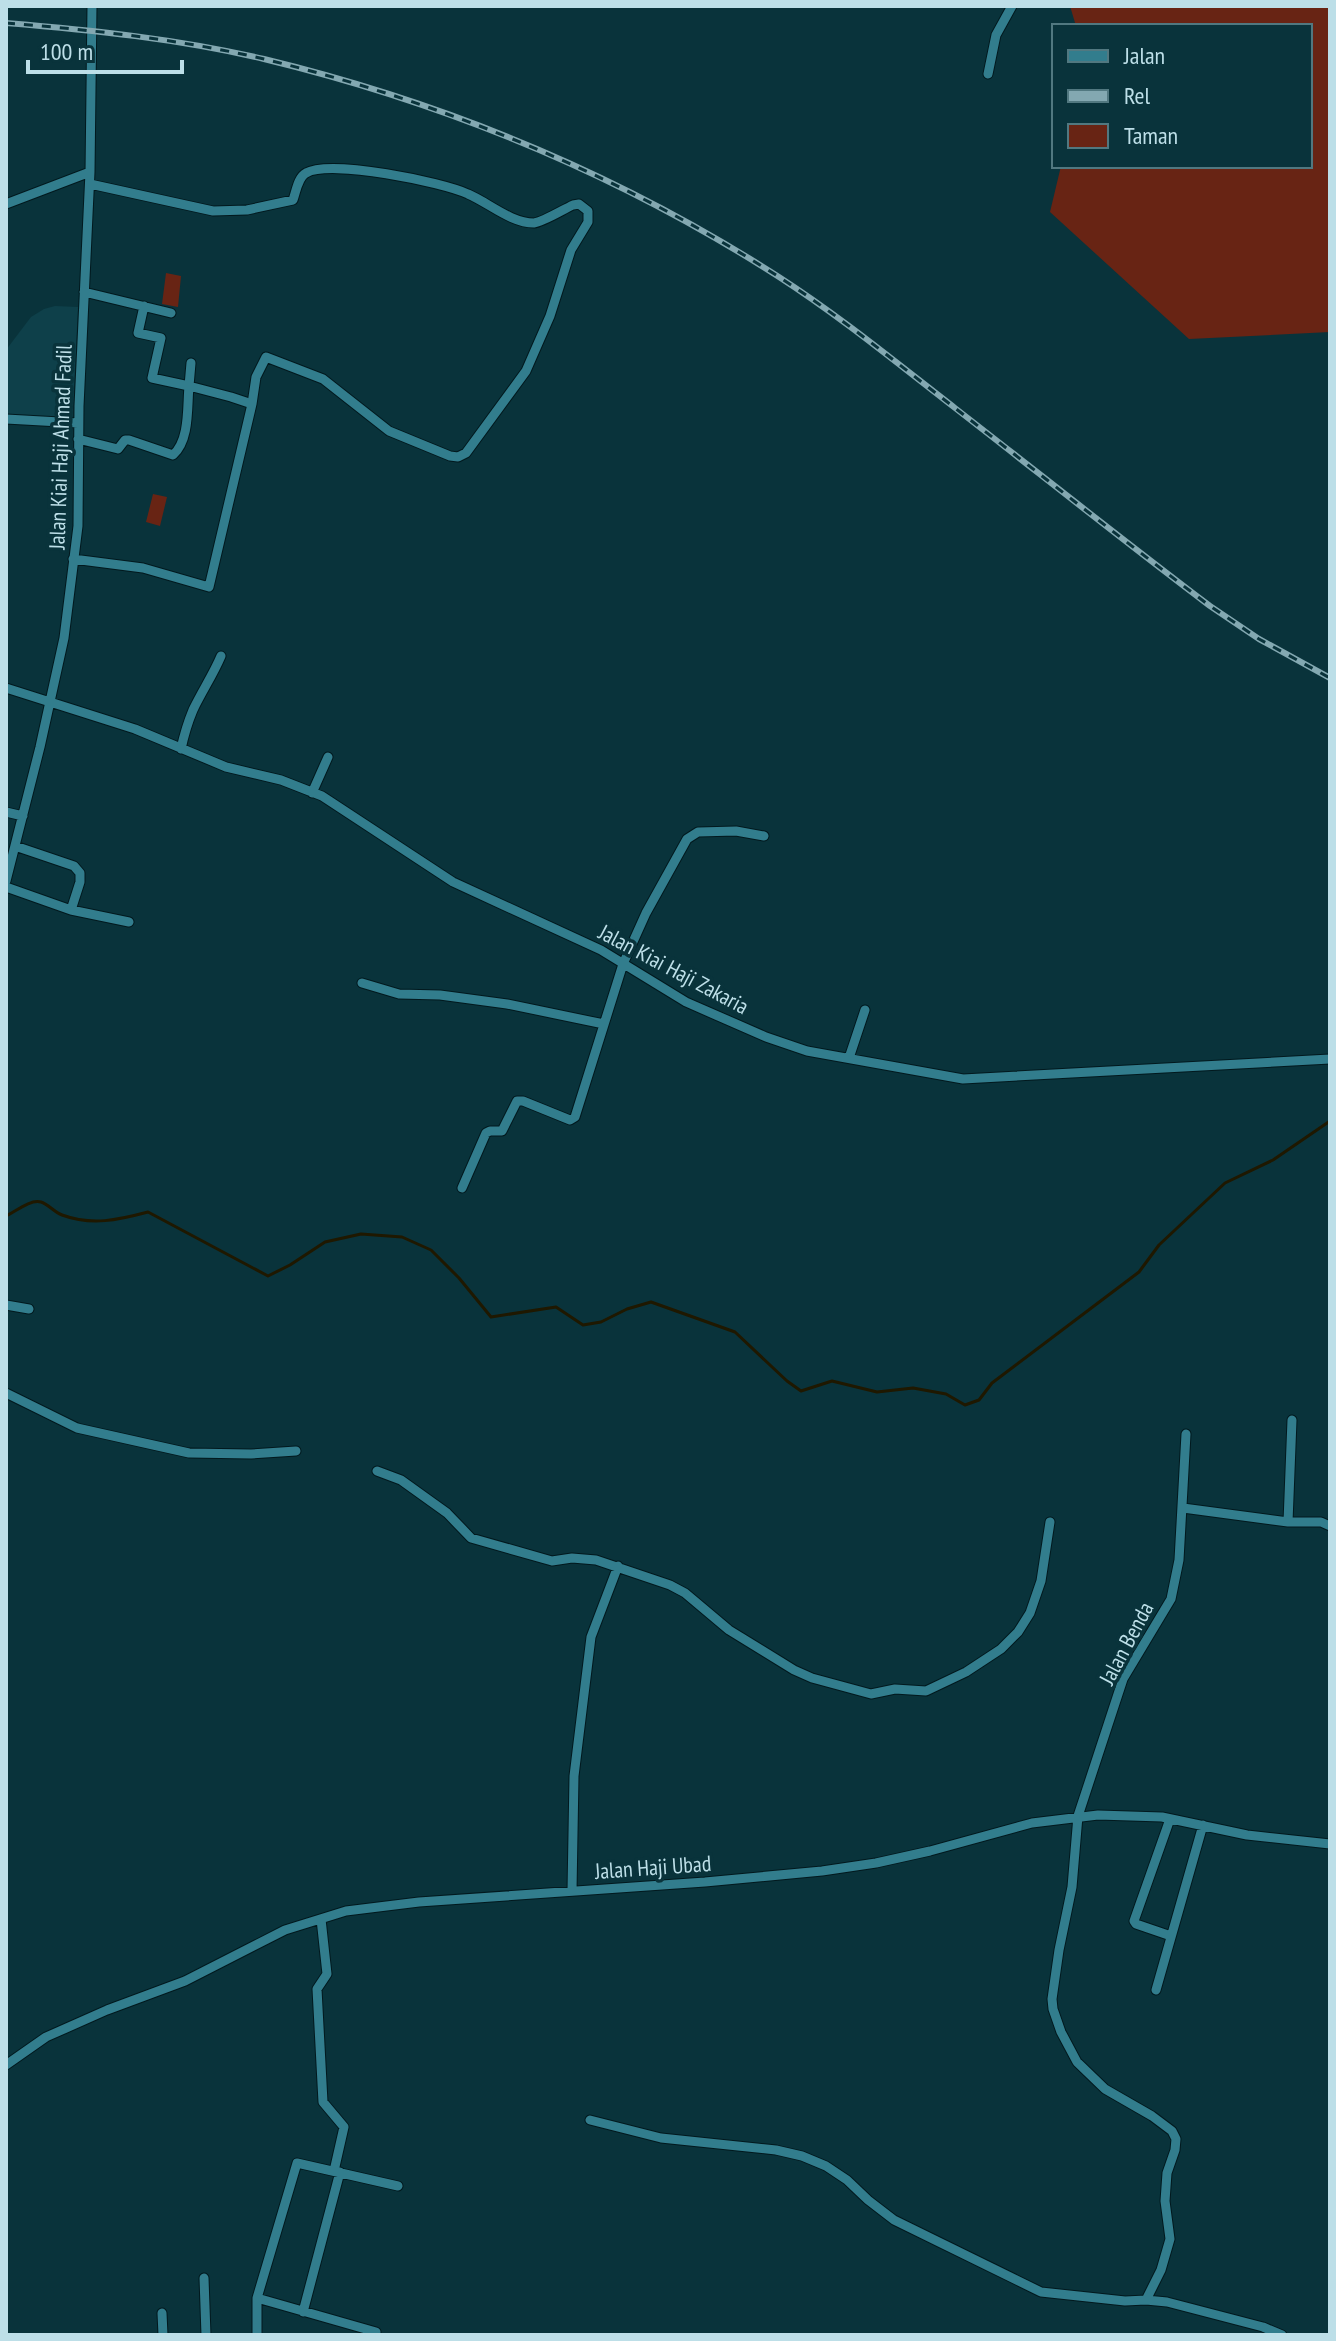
<svg xmlns="http://www.w3.org/2000/svg" width="1336" height="2341" font-family="'PT Sans Narrow',sans-serif">
<style>
.built{fill:#0e404a}
.green{fill:#682414}
.lines{fill:none;stroke-linecap:round;stroke-linejoin:round}
.stream{stroke:#1f1800;stroke-width:3}
.street-casing{stroke:#02191e;stroke-width:11}
.street{stroke:#327d8d;stroke-width:9}
.rail-casing{stroke:#83a8b1;stroke-width:6}
.rail{stroke:#09333b;stroke-width:3;stroke-dasharray:9;stroke-linecap:butt}
.labels{text-anchor:middle;dominant-baseline:central;stroke-width:7;stroke-linejoin:round;paint-order:stroke}
.street-label{font-size:22px;fill:#bddfe8;stroke:#09333b}
</style>
<rect width="100%" height="100%" fill="#09333b"/>
<path class="built" d="M55,306L78,307L72,428L6,421V350L31,317L44,309Z"/>
<path class="green" d="M1070,6H1330V332L1189,339L1050,212L1061,166H1310V26H1076Z
M166,273L181,276L178,307L162,304Z
M153,494L167,497L160,526L146,522Z"/>
<g class="lines">
<path class="stream" d="M6,1216C15,1212 30,1199 41,1202C48,1204 54,1212 62,1215C92,1226 118,1220 148,1212L268,1276L290,1265L325,1242L361,1234L402,1237L431,1250L459,1278L491,1317L556,1307L583,1325L601,1322L627,1309L651,1302L735,1332L787,1381L801,1391L832,1381L877,1392L913,1388L946,1394L965,1405L979,1400L992,1383L1139,1272L1159,1245L1225,1183L1273,1160L1330,1121"/>
<g class="street-casing">
<path id="street" d="M988,74L996,35L1012,6
M6,204L90,172
M84,292L171,313
M144,306L138,333L161,338L152,378L189,386L191,363
M6,419L78,423
M78,439L118,449L125,440H129L173,455C190,440 187,407 189,386L231,397L252,404
M73,559L143,568L209,587L252,404L256,377L266,357L323,379L389,431L450,456L458,457L466,453L526,371L550,316L571,250L588,222V211L579,204L573,205C564,209 543,222 534,223C511,223 489,203 468,194C442,182 330,159 306,173C298,177 296,192 293,200L247,210L213,211L90,184
M6,688L135,729L226,767L281,780L322,796L453,882L601,950L686,1002L766,1037L807,1051L963,1079L1330,1059
M181,749C184,735 188,722 193,710C202,691 213,675 221,656
M312,793L328,757
M6,812L23,816
M6,881L40,747L64,638L78,526L79,406L90,172L92,6
M6,887L71,910L80,882V873L74,866L15,846
M71,910L129,922
M362,983L399,994L440,995L507,1004L604,1024
M849,1058L865,1010
M462,1188L486,1133L490,1131H502L517,1101H523L570,1120L575,1117L623,964L646,913L687,839L698,832L736,831L764,836
M6,1305L29,1309
M6,1393L77,1428L189,1453L251,1454L296,1451
M377,1471L401,1480L447,1513L471,1538L552,1561L572,1558L596,1560L670,1585L685,1593L729,1630L794,1670L812,1678L871,1694L895,1689L926,1691L966,1672L1001,1649L1018,1632L1030,1613L1041,1581L1050,1522
M1183,1508L1288,1522L1292,1420
M1288,1522H1321L1330,1526
M1170,1819L1134,1921L1136,1924L1171,1936
M572,1891L574,1776L591,1637L618,1566
M321,1919L327,1974L317,1989L323,2102L344,2127L334,2171
M1156,1990L1203,1825
M6,2065L46,2037L107,2010L185,1981L285,1930L346,1911L419,1902L705,1882L822,1871L876,1863L930,1851L1032,1823L1098,1815L1162,1817L1247,1835L1330,1844
M590,2120L661,2138L776,2150L802,2156L826,2166L847,2180L868,2200L894,2220L1041,2292L1125,2301L1146,2300L1167,2302L1263,2327L1282,2335
M204,2278L206,2335
M257,2298L376,2332L375,2335
M1146,2300L1161,2270L1170,2239L1165,2201L1167,2173L1175,2150L1176,2139L1172,2131L1152,2116L1105,2089L1077,2062L1061,2032L1053,2009L1052,1999L1059,1950L1072,1887L1078,1816L1123,1679L1171,1599L1179,1560L1186,1434
M303,2312L340,2172
M162,2313L163,2335
M257,2335V2298L297,2163L398,2186"/>
</g>
<use href="#street" class="street"/>
<g class="rail-casing">
<path id="rail" d="M6,23C92,30 179,39 264,59C446,103 622,176 779,277C841,317 898,364 955,408C1040,474 1124,541 1210,606L1259,639L1330,678"/>
</g>
<use href="#rail" class="rail"/>
</g>
<g class="labels">
<g class="street-label">
<text transform="translate(60 447) rotate(-88)">Jalan Kiai Haji Ahmad Fadil</text>
<text transform="translate(674 969) rotate(28)">Jalan Kiai Haji Zakaria</text>
<text transform="translate(1126 1643) rotate(-62)">Jalan Benda</text>
<text transform="translate(653 1867) rotate(-4)">Jalan Haji Ubad</text>
</g>
</g>
<rect width="1336" height="2341" fill="none" stroke="#bddfe8" stroke-width="16"/>
<rect x="1052" y="24" width="260" height="144" fill="#09333b" stroke="#517880" stroke-width="2"/>
<rect x="1068" y="50" width="40" height="12" fill="#327d8d" stroke="#517880" stroke-width="2"/>
<text x="1124" y="64" font-size="24" fill="#bddfe8">Jalan</text>
<rect x="1068" y="90" width="40" height="12" fill="#83a8b1" stroke="#517880" stroke-width="2"/>
<text x="1124" y="104" font-size="24" fill="#bddfe8">Rel</text>
<rect x="1068" y="124" width="40" height="24" fill="#682414" stroke="#517880" stroke-width="2"/>
<text x="1124" y="144" font-size="24" fill="#bddfe8">Taman</text>
<path d="M28 60v12h154v-12" fill="none" stroke="#bddfe8" stroke-width="4"/>
<text x="40" y="60" font-size="24" fill="#bddfe8" stroke="#09333b" stroke-width="6" paint-order="stroke">100 m</text>
</svg>
